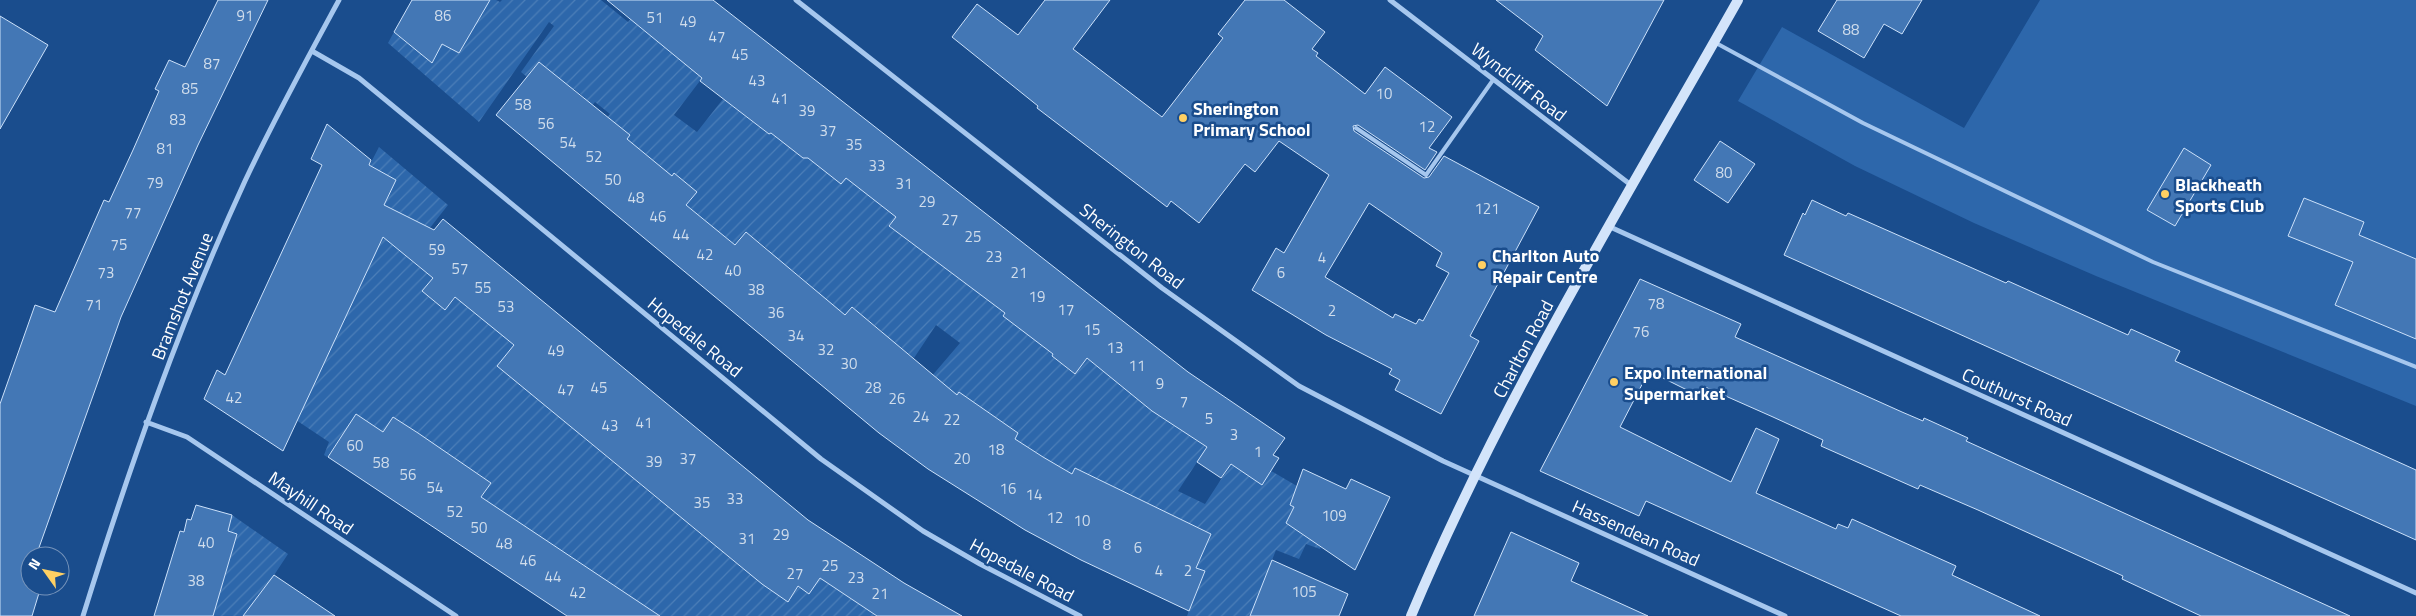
<svg xmlns="http://www.w3.org/2000/svg" width="2416" height="616" font-family="'Titillium Web',sans-serif">
<style>
.garden{fill:url(#garden-furrows)}
.pitch{fill:#2d67ab}
.building{fill:#4377b5;stroke:#cce1fa;fill-rule:evenodd}
.lines{fill:none;stroke-linecap:round;stroke-linejoin:round}
.lane{stroke:#a6c7ee;stroke-width:4}
.street{stroke:#a6c7ee;stroke-width:5}
.secondary{stroke:#d3e4fa;stroke-width:10}
.poi-dot{fill:#ffd063;stroke:#1a4d8d;stroke-width:2}
.labels{text-anchor:middle;dominant-baseline:central;stroke-width:5;stroke-linejoin:round;paint-order:stroke}
.number-label{font-size:15px;fill:#d0ddec}
.street-label{font-size:18px;fill:#fff;stroke:#1a4d8d}
.poi-label{font-size:18px;font-weight:bold;fill:#fff;stroke:#1a4d8d;text-anchor:start}
</style>
<defs>
<pattern id="garden-furrows" width="10" height="10" patternUnits="userSpaceOnUse" patternTransform="scale(1.25)"><rect width="10" height="10" fill="#2d67ab"/><path d="M-1 1l2-2M0 10L10 0M9 11l2-2" fill="none" stroke="#4c7eb8"/></pattern>
</defs>
<rect width="100%" height="100%" fill="#1a4d8d"/>
<path class="garden" d="M468,0H496L500,2L502,0H601L628,22L640,8L712,65L674,115L697,132L723,99L769,134L778,124L798,145L794,151L803,158L812,157L841,183L846,178L900,212L889,226L912,244L923,230L945,248L935,261L965,283L975,270L982,295L1005,313L1003,316L1064,340L1052,356L1074,374L1087,358L1156,413L1207,447L1178,491L1205,504L1231,464L1259,482L1268,469L1302,489L1327,535L1320,549L1306,544L1299,559L1276,550L1250,616H1187L1205,572L1196,568L1211,534L1075,468L1058,500L1059,467L1027,447L998,464L1018,433L959,393L956,396L931,377L960,343L936,325L914,358L897,345L874,373L860,360L883,332L852,307L829,335L814,289L792,270L765,256L769,250L746,232L735,245L686,205L697,192L675,174L664,187L639,149L627,139L630,135L596,131L610,114L595,102L581,119L573,112L585,98L574,89L562,103L561,80L539,62L527,77L521,72L554,26L549,22L479,122L388,43L394,32L432,62L442,44L459,53L471,32Z
M379,147L448,205L407,257L433,278L422,291L445,310L456,297L520,338L497,366L574,429L597,401L609,410L585,439L616,464L639,435L652,446L629,475L659,500L683,471L679,516L710,542L733,513L746,524L724,553L754,577L776,548L788,602L798,586L809,593L820,578L877,616H660L481,498L491,483L442,450L408,449L418,433L393,417L383,432L356,415L327,457L324,455L329,442L284,412L395,211L356,191Z
M232,515L288,554L247,616H213L237,534L228,531Z"/>
<path class="pitch" d="M2040,0H2416V406L2096,276L1974,223L1855,166L1738,101L1782,27L1964,128Z"/>
<path class="building" d="M218,0H268L198,145L121,317L36,556H30V574L26,585L39,593L32,616H0V404L35,305L55,312L104,200L109,202L133,150L159,91L155,89L169,60L185,67Z
M412,0H490L459,53L442,44L432,63L394,32Z
M607,0H713L1188,372L1285,438L1273,455L1279,458L1262,485L1231,464L1221,478L1197,462L1207,447L1152,411L1087,358L1075,374L1052,356L1053,354L1003,316L1005,313L889,226L896,217L846,178L841,184L808,158H803L771,133L769,134L700,81L702,78Z
M1045,0H1110L1073,49L1162,117L1223,38L1218,34L1245,0H1284L1325,32L1312,49L1318,53L1316,56L1365,94L1385,67L1452,117L1429,148L1437,152L1425,170L1358,125L1353,126L1354,131L1424,178L1429,177L1444,156L1539,207L1470,336L1479,341L1441,414L1395,390L1400,380L1389,374L1392,369L1326,335L1252,290L1276,248L1284,253L1329,175L1279,141L1255,172L1245,164L1199,223L1171,201L1167,207L1037,108L1038,106L952,37L977,4L1018,35ZM1369,203L1442,253L1436,266L1449,273L1423,321L1419,319L1416,324L1395,314L1393,318L1325,277Z
M1496,0H1664L1607,106L1535,50L1543,36Z
M1837,0H1922L1902,34L1884,24L1864,58L1818,31Z
M0,16L48,45L0,129Z
M539,62L630,135L627,139L672,176L674,173L697,192L686,205L735,245L746,232L845,315L852,307L957,395L959,392L1018,433L1015,439L1043,457L1072,474L1075,468L1211,534L1196,568L1205,571L1189,611L1081,560L1025,530L928,469L879,433L496,115Z
M327,124L371,160L369,165L396,180L384,205L434,230L443,219L808,520L904,583L962,616H877L820,578L809,594L798,586L788,602L762,584L497,366L514,345L455,297L445,310L422,291L433,278L383,237L283,451L204,399L217,370L225,375L322,165L311,159Z
M1720,141L1755,164L1728,203L1694,180Z
M2184,148L2211,165L2175,226L2147,210Z
M2304,198L2364,222L2359,235L2416,259V339L2335,305L2353,262L2288,236Z
M1812,200L1846,216L1848,213L2006,283L2008,281L2128,335L2131,329L2180,351L2175,361L2416,470V540L1784,255L1803,213L1805,215Z
M1640,279L1741,324L1735,337L1902,412L1923,421L1924,418L1968,438L1966,441L2350,616H2201L2122,579L2123,576L1978,510L1920,485L1918,489L1821,446L1823,440L1773,417L1703,386L1699,396L1649,371L1620,427L1731,482L1756,428L1779,439L1756,493L1836,529L1838,524L1848,528L1852,519L1956,566L1952,575L2040,616H1901L1646,501L1639,516L1540,471Z
M356,414L383,432L393,417L418,433L491,483L481,497L660,616H567L328,457Z
M1303,469L1346,489L1351,479L1390,497L1355,570L1286,523L1294,507L1290,505Z
M196,505L232,515L228,531L237,534L213,616H154L180,531L184,532L187,519L191,520Z
M1511,532L1579,563L1571,581L1648,616H1474Z
M1272,560L1348,594L1339,616H1250Z
M274,575L335,616H243Z"/>
<g class="lines">
<path class="lane" d="M1716,43L1863,123L2153,262L2416,367
M1356,128L1426,175L1493,80"/>
<path class="street" d="M796,0L1162,288L1299,386L1443,461L1785,616
M1390,0L1631,185
M312,51L359,78L821,459L923,531L980,564L1080,616
M1608,226L2416,593
M146,422L187,437L456,616
M83,616C129,468 180,322 245,181C274,119 307,59 339,0"/>
<path class="secondary" d="M1411,616C1501,401 1624,202 1738,0"/>
</g>
<g class="poi-dot">
<circle cx="1183" cy="118" r="5"/>
<circle cx="2165" cy="194" r="5"/>
<circle cx="1482" cy="265" r="5"/>
<circle cx="1614" cy="382" r="5"/>
</g>
<g class="labels">
<g class="number-label">
<text x="245" y="15">91</text>
<text x="443" y="15">86</text>
<text x="655" y="17">51</text>
<text x="688" y="21">49</text>
<text x="1851" y="29">88</text>
<text x="717" y="36">47</text>
<text x="740" y="54">45</text>
<text x="212" y="63">87</text>
<text x="757" y="80">43</text>
<text x="190" y="88">85</text>
<text x="1384" y="93">10</text>
<text x="780" y="98">41</text>
<text x="523" y="104">58</text>
<text x="807" y="110">39</text>
<text x="178" y="119">83</text>
<text x="546" y="123">56</text>
<text x="1427" y="126">12</text>
<text x="828" y="130">37</text>
<text x="568" y="142">54</text>
<text x="854" y="144">35</text>
<text x="165" y="148">81</text>
<text x="594" y="156">52</text>
<text x="877" y="165">33</text>
<text x="1724" y="172">80</text>
<text x="613" y="179">50</text>
<text x="155" y="182">79</text>
<text x="904" y="183">31</text>
<text x="636" y="197">48</text>
<text x="927" y="201">29</text>
<text x="1487" y="208">121</text>
<text x="133" y="212">77</text>
<text x="658" y="216">46</text>
<text x="950" y="219">27</text>
<text x="681" y="234">44</text>
<text x="973" y="236">25</text>
<text x="119" y="244">75</text>
<text x="437" y="249">59</text>
<text x="705" y="254">42</text>
<text x="994" y="256">23</text>
<text x="1322" y="257">4</text>
<text x="460" y="268">57</text>
<text x="733" y="270">40</text>
<text x="106" y="272">73</text>
<text x="1019" y="272">21</text>
<text x="1281" y="272">6</text>
<text x="483" y="287">55</text>
<text x="756" y="289">38</text>
<text x="1037" y="296">19</text>
<text x="1656" y="303">78</text>
<text x="94" y="304">71</text>
<text x="506" y="306">53</text>
<text x="1066" y="309">17</text>
<text x="1332" y="310">2</text>
<text x="776" y="312">36</text>
<text x="1092" y="329">15</text>
<text x="1641" y="331">76</text>
<text x="796" y="335">34</text>
<text x="1115" y="347">13</text>
<text x="826" y="349">32</text>
<text x="556" y="350">49</text>
<text x="849" y="363">30</text>
<text x="1137" y="365">11</text>
<text x="1160" y="383">9</text>
<text x="599" y="387">45</text>
<text x="873" y="387">28</text>
<text x="566" y="389">47</text>
<text x="234" y="397">42</text>
<text x="897" y="398">26</text>
<text x="1184" y="401">7</text>
<text x="921" y="416">24</text>
<text x="1209" y="418">5</text>
<text x="952" y="419">22</text>
<text x="644" y="422">41</text>
<text x="610" y="425">43</text>
<text x="1234" y="434">3</text>
<text x="355" y="445">60</text>
<text x="996" y="449">18</text>
<text x="1258" y="451">1</text>
<text x="688" y="458">37</text>
<text x="962" y="458">20</text>
<text x="654" y="461">39</text>
<text x="381" y="462">58</text>
<text x="408" y="474">56</text>
<text x="435" y="487">54</text>
<text x="1008" y="488">16</text>
<text x="1034" y="494">14</text>
<text x="735" y="498">33</text>
<text x="702" y="502">35</text>
<text x="455" y="511">52</text>
<text x="1334" y="515">109</text>
<text x="1055" y="517">12</text>
<text x="1082" y="520">10</text>
<text x="479" y="527">50</text>
<text x="781" y="534">29</text>
<text x="747" y="538">31</text>
<text x="206" y="542">40</text>
<text x="504" y="543">48</text>
<text x="1107" y="544">8</text>
<text x="1138" y="547">6</text>
<text x="528" y="560">46</text>
<text x="830" y="565">25</text>
<text x="1159" y="570">4</text>
<text x="1188" y="570">2</text>
<text x="795" y="573">27</text>
<text x="553" y="576">44</text>
<text x="856" y="577">23</text>
<text x="196" y="580">38</text>
<text x="1304" y="591">105</text>
<text x="578" y="592">42</text>
<text x="880" y="593">21</text>
</g>
<g class="street-label">
<text transform="translate(1519 82) rotate(38)">Wyndcliff Road</text>
<text transform="translate(1132 246) rotate(38)">Sherington Road</text>
<text transform="translate(182 296) rotate(-68)">Bramshot Avenue</text>
<text transform="translate(695 337) rotate(39)">Hopedale Road</text>
<text transform="translate(1523 349) rotate(-62)">Charlton Road</text>
<text transform="translate(2017 397) rotate(24)">Couthurst Road</text>
<text transform="translate(311 503) rotate(34)">Mayhill Road</text>
<text transform="translate(1636 533) rotate(24)">Hassendean Road</text>
<text transform="translate(1022 570) rotate(28)">Hopedale Road</text>
</g>
<g class="poi-label">
<text x="1193" y="108">Sherington<tspan x="1193" dy="21">Primary School</tspan></text>
<text x="2175" y="184">Blackheath<tspan x="2175" dy="21">Sports Club</tspan></text>
<text x="1492" y="255">Charlton Auto<tspan x="1492" dy="21">Repair Centre</tspan></text>
<text x="1624" y="372">Expo International<tspan x="1624" dy="21">Supermarket</tspan></text>
</g>
</g>
<g transform="translate(45 571) rotate(303)"><circle r="24" fill="#1a4d8d" stroke="#7694bb"/>
<path d="M0-4L9 19L0 12L-9 19Z" fill="#ffd063"/>
<text y="-8" font-size="14" font-weight="bold" text-anchor="middle" fill="#ffffff">N</text>
</g>
</svg>
